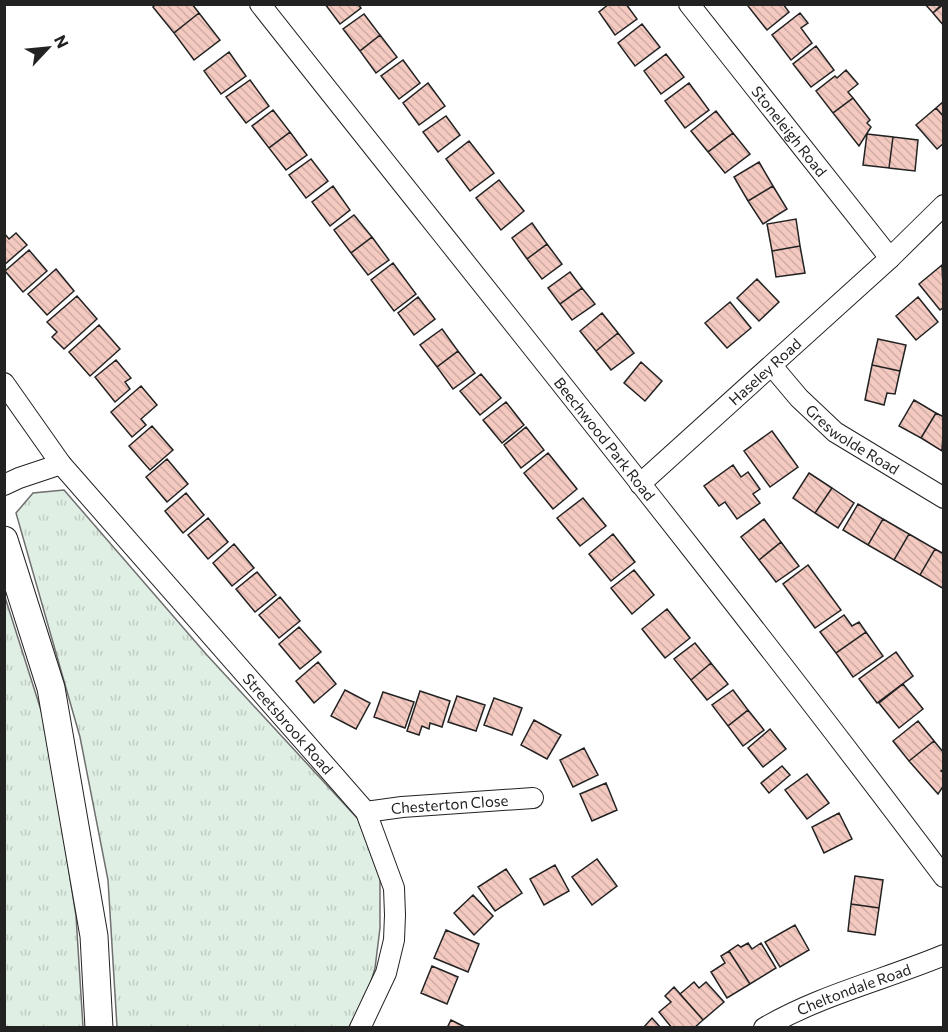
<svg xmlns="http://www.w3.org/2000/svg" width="948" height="1032" font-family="Commissioner,sans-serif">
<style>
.park{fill:url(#park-tufts);stroke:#6f6f6f;stroke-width:1.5}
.building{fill:url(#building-back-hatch);stroke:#222;stroke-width:1.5}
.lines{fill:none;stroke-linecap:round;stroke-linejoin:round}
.street-casing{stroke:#222;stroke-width:22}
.secondary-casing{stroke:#222;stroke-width:29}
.street{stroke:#fff;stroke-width:20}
.secondary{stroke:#fff;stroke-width:27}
.labels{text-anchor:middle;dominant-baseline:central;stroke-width:4.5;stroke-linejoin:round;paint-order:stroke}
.street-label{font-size:15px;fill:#222;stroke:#fff}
</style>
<defs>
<pattern id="park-tufts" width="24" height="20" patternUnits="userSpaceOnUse" patternTransform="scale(1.5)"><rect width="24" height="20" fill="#e0efe3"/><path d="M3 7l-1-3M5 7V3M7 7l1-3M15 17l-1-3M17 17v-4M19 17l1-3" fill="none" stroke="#c0cdc2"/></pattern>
<pattern id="building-back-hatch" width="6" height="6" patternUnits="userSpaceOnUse" patternTransform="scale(1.5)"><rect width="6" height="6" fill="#f3c9c0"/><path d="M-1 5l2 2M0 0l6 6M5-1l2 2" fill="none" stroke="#d0aca5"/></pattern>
</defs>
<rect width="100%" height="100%" fill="#fff"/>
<path class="park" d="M64,490L206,654L358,819L380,879V928L375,968L366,998L349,1027H117L108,880L80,737L16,513L33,493Z
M4,594L46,726L76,916L83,1027H5Z"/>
<path class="building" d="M156,4H192L199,13L174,33L153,7Z
M325,4H358L361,8L340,24Z
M609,4H626L637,19L615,35L599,12Z
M751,4H783L789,12L767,30L748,6Z
M925,4H942L933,13Z
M944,4V26L933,13Z
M199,13L220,40L194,60L174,33Z
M800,13L808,23L801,28L812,43L791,60L772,35Z
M364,14L380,35L360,51L343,29Z
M642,24L660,47L635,66L618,43Z
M380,35L397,57L376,73L360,51Z
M816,46L834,70L811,87L793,64Z
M229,52L246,76L221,94L204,71Z
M666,54L684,77L661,94L644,71Z
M403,60L420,83L399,99L381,76Z
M846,70L858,84L848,92L853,98L833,113L816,91L835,76L837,78Z
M250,80L269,106L246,123L226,97Z
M428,83L445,106L419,125L403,103Z
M689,83L709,110L685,128L665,101Z
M853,98L870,120L867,123L871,127L859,146L833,113Z
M944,101V117L936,108Z
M936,108L944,117V143L937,149L916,125Z
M273,110L290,132L269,148L252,126Z
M716,111L733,133L708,152L691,131Z
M446,116L460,135L438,152L423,132Z
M290,132L307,155L286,170L269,148Z
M733,133L750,154L725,173L708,152Z
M867,134L893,137L889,168L863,165Z
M893,137L918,140L915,171L889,168Z
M469,141L494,173L470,191L446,159Z
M311,159L328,181L306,198L289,175Z
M759,162L773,186L748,201L734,177Z
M499,180L524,211L501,230L476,198Z
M333,186L350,210L330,226L312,202Z
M773,186L787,209L763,224L748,201Z
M354,215L372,237L351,253L334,230Z
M796,219L800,246L772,251L767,224Z
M532,223L547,244L527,259L512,238Z
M4,233L9,239L16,233L27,245L4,265Z
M372,237L389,260L368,275L351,253Z
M547,244L562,264L542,279L527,259Z
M800,246L805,273L776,277L772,251Z
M29,250L47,271L23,292L5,271Z
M393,263L416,294L394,311L371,280Z
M942,265L944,307L940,310L919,284Z
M56,269L74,291L47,315L28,294Z
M570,272L582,288L560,304L548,288Z
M757,279L779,302L759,321L737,298Z
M582,288L595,304L572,320L560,304Z
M77,296L97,319L64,349L52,337L57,332L47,322Z
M418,297L435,319L414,335L398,313Z
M918,297L938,322L916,340L896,316Z
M730,302L751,328L727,348L705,323Z
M602,313L618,333L596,351L580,331Z
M99,325L120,349L90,376L69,352Z
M442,329L458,351L437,367L420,345Z
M618,333L634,353L611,370L596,351Z
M878,339L906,345L900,371L872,365Z
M458,351L475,373L453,389L437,367Z
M116,360L131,378L125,382L130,389L115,402L95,377Z
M641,362L662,381L645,401L624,383Z
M872,365L900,371L895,394L887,393L884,405L865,400Z
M481,374L501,398L480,415L460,391Z
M141,386L157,405L141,419L146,425L132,437L111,412Z
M914,400L936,413L921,438L899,426Z
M506,402L524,425L502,443L483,420Z
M936,413L944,417L942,451L921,438Z
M152,426L173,450L150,470L129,446Z
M526,427L544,450L521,468L504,445Z
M772,431L798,467L770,487L744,451Z
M548,453L577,489L553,509L524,473Z
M167,459L188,484L167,502L146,477Z
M733,465L741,477L748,472L760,489L753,494L760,503L737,519L725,502L719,506L704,486Z
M809,473L832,488L815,513L793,498Z
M832,488L854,503L838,528L815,513Z
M186,493L204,515L183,533L165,511Z
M583,498L606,526L580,546L557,518Z
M858,504L883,519L868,545L843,530Z
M208,518L228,542L208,559L188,535Z
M764,519L781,542L759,560L741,537Z
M883,519L909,534L894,560L868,545Z
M613,534L635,562L611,581L589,554Z
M909,534L935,549L920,575L894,560Z
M781,542L799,566L776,582L759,560Z
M234,544L254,568L232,586L213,563Z
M935,549L944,554V589L920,575Z
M808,565L841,610L815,628L783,584Z
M634,570L654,595L632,614L611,588Z
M257,572L276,595L255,612L236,589Z
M280,597L300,621L279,638L259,615Z
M667,609L690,638L665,658L642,629Z
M844,615L852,626L859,622L866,632L836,653L820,632Z
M299,627L321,652L300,669L279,644Z
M866,632L883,656L853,677L836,653Z
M695,643L711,663L691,680L674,659Z
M896,652L913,676L877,703L859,679Z
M318,662L336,684L314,703L296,681Z
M711,663L728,684L707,700L691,680Z
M903,684L923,709L899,728L879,703Z
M345,690L370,703L356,729L331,716Z
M733,690L748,710L728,726L712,705Z
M420,691L450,701L442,727L430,723L429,729L422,726L419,735L407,731Z
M383,692L414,702L405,728L374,717Z
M457,696L485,705L476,731L448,722Z
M494,698L522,708L512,735L484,725Z
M748,710L764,730L743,746L728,726Z
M534,720L561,735L547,759L521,745Z
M918,721L934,741L909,761L893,741Z
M770,729L786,749L763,767L748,748Z
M934,741L944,753V769L941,771L944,773V785L938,794L909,761Z
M584,748L598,775L573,787L560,760Z
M782,766L790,775L769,793L761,783Z
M807,774L829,803L807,819L785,790Z
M606,783L617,810L592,821L580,794Z
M839,813L852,839L824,853L812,827Z
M597,859L617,886L592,905L572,877Z
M555,865L569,891L544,905L530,879Z
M506,869L522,893L495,911L478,887Z
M855,876L883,880L879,908L851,904Z
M473,895L493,916L474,935L454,913Z
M851,904L879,908L875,935L848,931Z
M795,925L809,950L780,967L765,942Z
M446,930L479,944L468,972L434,958Z
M748,943L752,949L761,943L776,968L750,984L729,951L738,945L741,947Z
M729,951L750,984L727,998L711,972L725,963L721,956Z
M432,966L458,977L447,1004L421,993Z
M694,982L699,988L706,982L724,1002L703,1020L680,994Z
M674,987L703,1020L694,1028H672L659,1012L671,1002L665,996Z
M652,1018L661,1028H643Z
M451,1020L467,1028H447Z"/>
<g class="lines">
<g class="street-casing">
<g id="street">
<path id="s1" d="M260,4C489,294 722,581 944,877"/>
<path id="s2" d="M689,4L890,258"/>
<path id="s3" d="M772,366L799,398L835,432L944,498"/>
<path id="s4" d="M4,383L61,464L366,812L394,888L395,915L394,940L386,973L360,1028"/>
<path id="s5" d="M640,484L890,258L944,205"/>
<path d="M4,485L19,478L61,464"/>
<path id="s6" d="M366,812L402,807L533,798"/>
<path id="s7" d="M764,1028C820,995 884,980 944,955"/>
</g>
</g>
<g class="secondary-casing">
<path id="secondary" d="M4,540L51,688L94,936L99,1028"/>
</g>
<use href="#street" class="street"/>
<use href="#secondary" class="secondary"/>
</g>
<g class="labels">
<g class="street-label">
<text stroke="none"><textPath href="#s2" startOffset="162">Stoneleigh Road</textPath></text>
<text stroke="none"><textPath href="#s5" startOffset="168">Haseley Road</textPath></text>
<text stroke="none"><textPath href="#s3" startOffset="110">Greswolde Road</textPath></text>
<text stroke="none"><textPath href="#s1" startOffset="555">Beechwood Park Road</textPath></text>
<text stroke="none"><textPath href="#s4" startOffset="444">Streetsbrook Road</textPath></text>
<text stroke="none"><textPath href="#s6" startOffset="84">Chesterton Close</textPath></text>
<text stroke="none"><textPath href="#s7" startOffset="98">Cheltondale Road</textPath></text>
</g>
</g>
<rect width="948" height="1032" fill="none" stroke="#222222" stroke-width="12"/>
<g transform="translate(48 48) rotate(64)" stroke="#ffffff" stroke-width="4.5" paint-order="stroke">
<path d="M0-4.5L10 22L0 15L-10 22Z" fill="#222222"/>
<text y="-9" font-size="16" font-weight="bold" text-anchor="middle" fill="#222222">N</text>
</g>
</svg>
